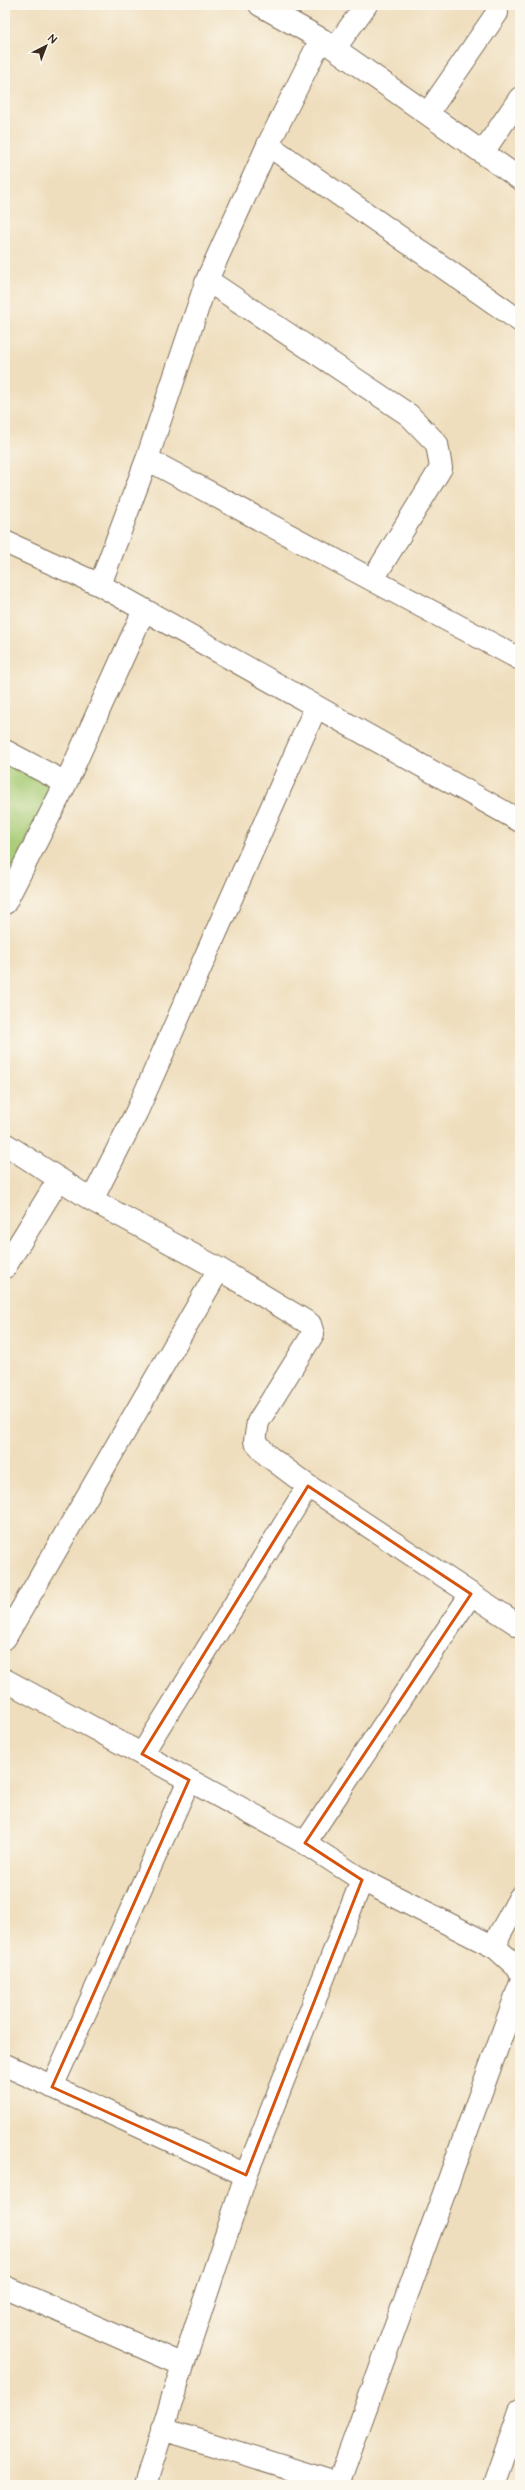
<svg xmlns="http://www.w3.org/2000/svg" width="525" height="2490" font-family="'Architects Daughter',sans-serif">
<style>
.green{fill:#a7cc76;stroke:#717b4a}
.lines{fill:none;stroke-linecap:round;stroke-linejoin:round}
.street-casing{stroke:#7a6956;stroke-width:24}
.street{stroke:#fff;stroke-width:22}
.marked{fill:none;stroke:#d7540e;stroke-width:3;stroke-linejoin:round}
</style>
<rect width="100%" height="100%" fill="#fbf7ec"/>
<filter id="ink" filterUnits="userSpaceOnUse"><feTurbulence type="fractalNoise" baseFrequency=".025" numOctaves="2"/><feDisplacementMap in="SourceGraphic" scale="8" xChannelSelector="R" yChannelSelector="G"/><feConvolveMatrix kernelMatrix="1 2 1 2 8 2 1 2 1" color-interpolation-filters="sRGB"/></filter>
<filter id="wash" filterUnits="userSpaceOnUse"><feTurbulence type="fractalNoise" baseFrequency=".012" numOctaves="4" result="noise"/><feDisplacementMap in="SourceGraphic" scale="16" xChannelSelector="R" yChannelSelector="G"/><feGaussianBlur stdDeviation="0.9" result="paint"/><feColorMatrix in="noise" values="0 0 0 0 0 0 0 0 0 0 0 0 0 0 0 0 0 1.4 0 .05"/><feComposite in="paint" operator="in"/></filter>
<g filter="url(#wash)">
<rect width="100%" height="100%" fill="#efdebd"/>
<path class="green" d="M5,763L53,787L5,885Z"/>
</g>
<g filter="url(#ink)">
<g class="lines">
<g class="street-casing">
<path id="street" d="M260,5L321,39L520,179
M335,48L366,5
M428,113L497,13
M268,145L520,321
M483,152L520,98
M207,280L409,415L437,444L441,468L373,579
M147,459L520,659
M5,542L100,585L520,821
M100,585L147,459L207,280L268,145L321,39
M5,751L66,783
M5,903L66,783L144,610
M5,1144L92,1200L219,1269L310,1324L313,1334L258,1422L255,1441L268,1456L308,1486L471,1594L305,1843
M92,1200L137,1111L316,707
M5,1267L59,1179
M471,1594L520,1626
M5,1638L219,1269
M5,1680L305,1843L362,1880L496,1948
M142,1754L308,1486
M520,1897L499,1935L496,1948L518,1968L520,1973
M5,2065L246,2175
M52,2087L189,1780
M5,2287L183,2365L145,2485
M183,2365L246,2175L362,1880
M162,2429L342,2485
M338,2484L520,1985
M494,2485L520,2411"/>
</g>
<use href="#street" class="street"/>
</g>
</g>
<path class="marked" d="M308,1486L471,1594L305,1843L362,1880L246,2175L52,2087L189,1780L142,1754Z"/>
<rect width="525" height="2490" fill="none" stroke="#fbf7ec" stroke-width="20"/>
<g transform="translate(46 46) rotate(42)" stroke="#fbf7ec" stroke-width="3" paint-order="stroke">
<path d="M0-3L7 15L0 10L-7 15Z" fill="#3b2a1e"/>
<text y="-6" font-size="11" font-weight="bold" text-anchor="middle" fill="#3b2a1e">N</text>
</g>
</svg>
